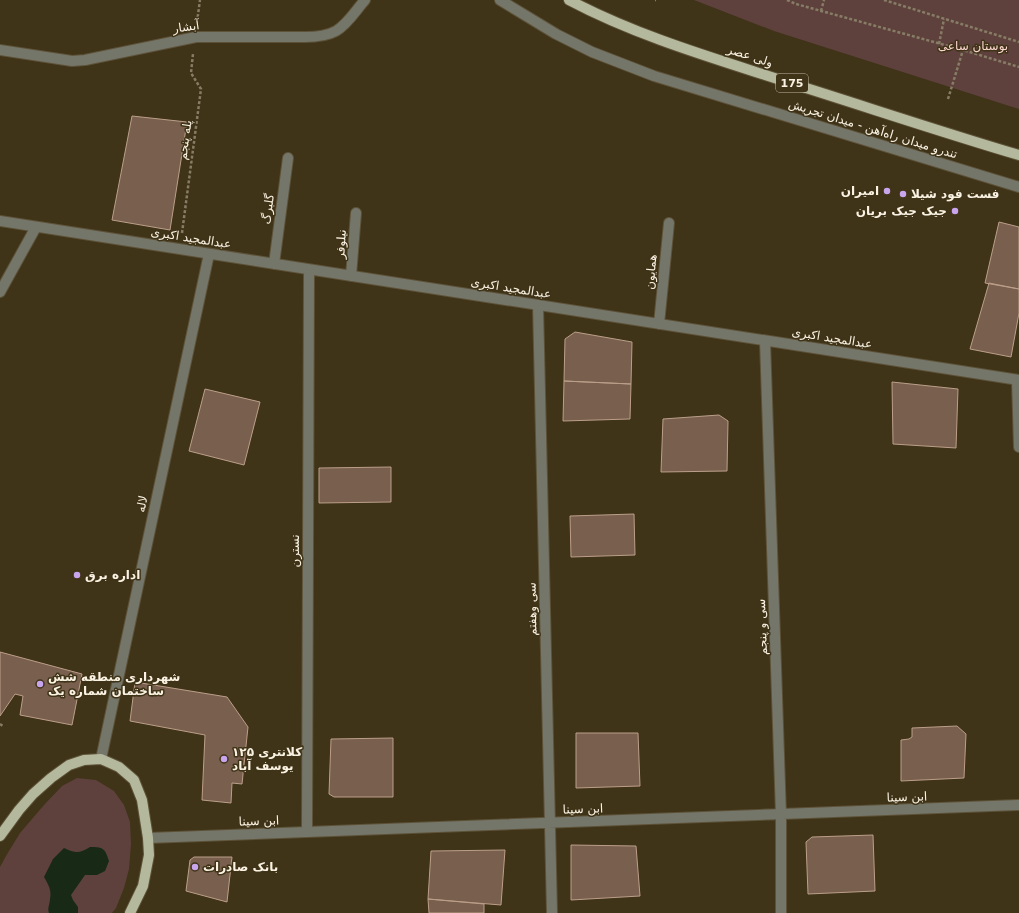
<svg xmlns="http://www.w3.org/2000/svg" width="1019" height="913" font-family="'DejaVu Sans','Noto Sans Arabic',sans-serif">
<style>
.green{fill:#5e413c}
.water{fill:#182915}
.building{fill:#79604e;stroke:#bc9f8a}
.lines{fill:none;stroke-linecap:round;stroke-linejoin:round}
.minor-casing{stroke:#5d5238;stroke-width:12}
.major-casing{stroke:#5d5238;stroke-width:12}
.path{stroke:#877d66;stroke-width:2.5;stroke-dasharray:3 2;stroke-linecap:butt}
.minor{stroke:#75766a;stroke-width:10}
.major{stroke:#b4b89d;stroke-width:10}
.poi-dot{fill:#c9a5ee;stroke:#3f3318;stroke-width:1.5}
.labels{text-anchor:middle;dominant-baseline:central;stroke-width:3;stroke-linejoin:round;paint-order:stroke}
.shield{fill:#3f3318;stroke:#c2b9a5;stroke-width:1}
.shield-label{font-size:11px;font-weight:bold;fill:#faf2e2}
.street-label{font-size:12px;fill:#faf2e2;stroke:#3f3318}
.park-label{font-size:12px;fill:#fbd5cf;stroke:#3f3318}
.poi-label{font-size:12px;font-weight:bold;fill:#faf2e2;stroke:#3f3318;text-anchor:start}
</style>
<rect width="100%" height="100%" fill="#3f3318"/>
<path class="green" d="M694,0H1019V109L774,31Z
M77,778L96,780L114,791L124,805L130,822L131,844L129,869L124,888L116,908L112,913H0V867L6,856L20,833L44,805L62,786Z"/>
<path class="water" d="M90,847C103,847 105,848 109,861L105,871L97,875H85L71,895L73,900L78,907V913H49C47,908 50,904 50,899C52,890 48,884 44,877L53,859L64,848C75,853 79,854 90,847Z"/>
<path class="building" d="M132,116L187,122L170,230L112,220Z
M999,222L1019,227V289L985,283Z
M989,283L1019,289V313L1011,357L970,349Z
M575,332L632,342L631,384L564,381L565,339Z
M564,381L631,384L630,419L563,421Z
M892,382L958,389L956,448L893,444Z
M205,389L260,402L244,465L189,451Z
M719,415L728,421L727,471L661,472L663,419Z
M391,467V502L319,503V468Z
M634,514L635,555L571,557L570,516Z
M0,652L82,674L72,725L20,715L23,696L15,694L0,716Z
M135,682L227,697L248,727L242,784L232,783L231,803L202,800L205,735L130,721Z
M957,726L966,734L964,778L901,781V740L909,739L912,737V728Z
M576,733H638L640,786L576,788Z
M393,738V797H334L329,794L331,739Z
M873,835L875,891L808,894L806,842L812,837Z
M571,845L636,846L640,896L571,900Z
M505,850L501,905L428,899L431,851Z
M194,857H232L227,902L186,891L190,860Z
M428,899L484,904V913H429Z"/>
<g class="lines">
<g class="minor-casing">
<path id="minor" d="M500,0L556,34L592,52L654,76L1019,187
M0,50L72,61L85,60L196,37H305C315,37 327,36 336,31C348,24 356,10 365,0
M0,221L1019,380
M274,264L288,158
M351,276L356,213
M0,292L36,227
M538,305L552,913
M659,324L669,223
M765,341L781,815V913
M1017,380L1019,447
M101,759L209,254
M307,832L309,270
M148,838L1019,805"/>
</g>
<g class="major-casing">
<path id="major" d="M569,0C637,36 713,58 787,82C864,106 941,132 1019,155
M0,836L19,810L33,794L51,778L69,765L84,760L101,759L119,767L134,780L142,800L148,838L149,855L143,886L130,913"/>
</g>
<path class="path" d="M655,0H656
M787,0L796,4L963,50L1019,67
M884,0L1019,42
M821,11L824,0
M197,22L200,0
M939,44L944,19
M948,99L963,50
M182,233L201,89L191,73L193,54
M0,724L4,727"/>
<use href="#minor" class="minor"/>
<use href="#major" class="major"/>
</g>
<g class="poi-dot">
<circle cx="887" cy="191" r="4"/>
<circle cx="903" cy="194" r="4"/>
<circle cx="955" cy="211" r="4"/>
<circle cx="77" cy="575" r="4"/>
<circle cx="40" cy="684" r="4"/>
<circle cx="224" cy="759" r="4"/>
<circle cx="195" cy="867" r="4"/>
</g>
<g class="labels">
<rect class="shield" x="776" y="74" width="32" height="18" rx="3"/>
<g class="shield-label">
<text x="792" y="83">175</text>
</g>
<g class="street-label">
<text transform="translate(186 27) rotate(-8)">آبشار</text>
<text transform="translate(750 56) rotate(18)">ولی عصر</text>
<text transform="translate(873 129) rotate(17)">تندرو میدان راه‌آهن - میدان تجریش</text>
<text transform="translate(185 140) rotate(-82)">پله پنجم</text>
<text transform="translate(268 209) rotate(-82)">گلبرگ</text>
<text transform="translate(191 238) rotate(9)">عبدالمجید اکبری</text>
<text transform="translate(341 244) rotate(-86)">نیلوفر</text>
<text transform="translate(651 272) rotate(-85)">همایون</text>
<text transform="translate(511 288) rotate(9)">عبدالمجید اکبری</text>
<text transform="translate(832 338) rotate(9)">عبدالمجید اکبری</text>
<text transform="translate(142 504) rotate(-78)">لاله</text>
<text transform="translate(295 551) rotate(-90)">نسترن</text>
<text transform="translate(532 609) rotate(-91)">سی وهفتم</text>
<text transform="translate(762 627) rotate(-92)">سی و پنجم</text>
<text transform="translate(907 797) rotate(-2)">ابن سینا</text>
<text transform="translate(583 809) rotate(-2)">ابن سینا</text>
<text transform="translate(259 821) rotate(-2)">ابن سینا</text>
</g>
<g class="park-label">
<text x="973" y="46">بوستان ساعی</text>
</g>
<g class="poi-label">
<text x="879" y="191" text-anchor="end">امیران</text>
<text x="911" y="194">فست فود شیلا</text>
<text x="947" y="211" text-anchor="end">جیک جیک بریان</text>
<text x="85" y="575">اداره برق</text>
<text x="48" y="677">شهرداری منطقه شش<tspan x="48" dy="14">ساختمان شماره یک</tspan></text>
<text x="232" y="752">کلانتری ۱۲۵<tspan x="232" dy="14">یوسف آباد</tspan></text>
<text x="203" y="867">بانک صادرات</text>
</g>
</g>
</svg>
